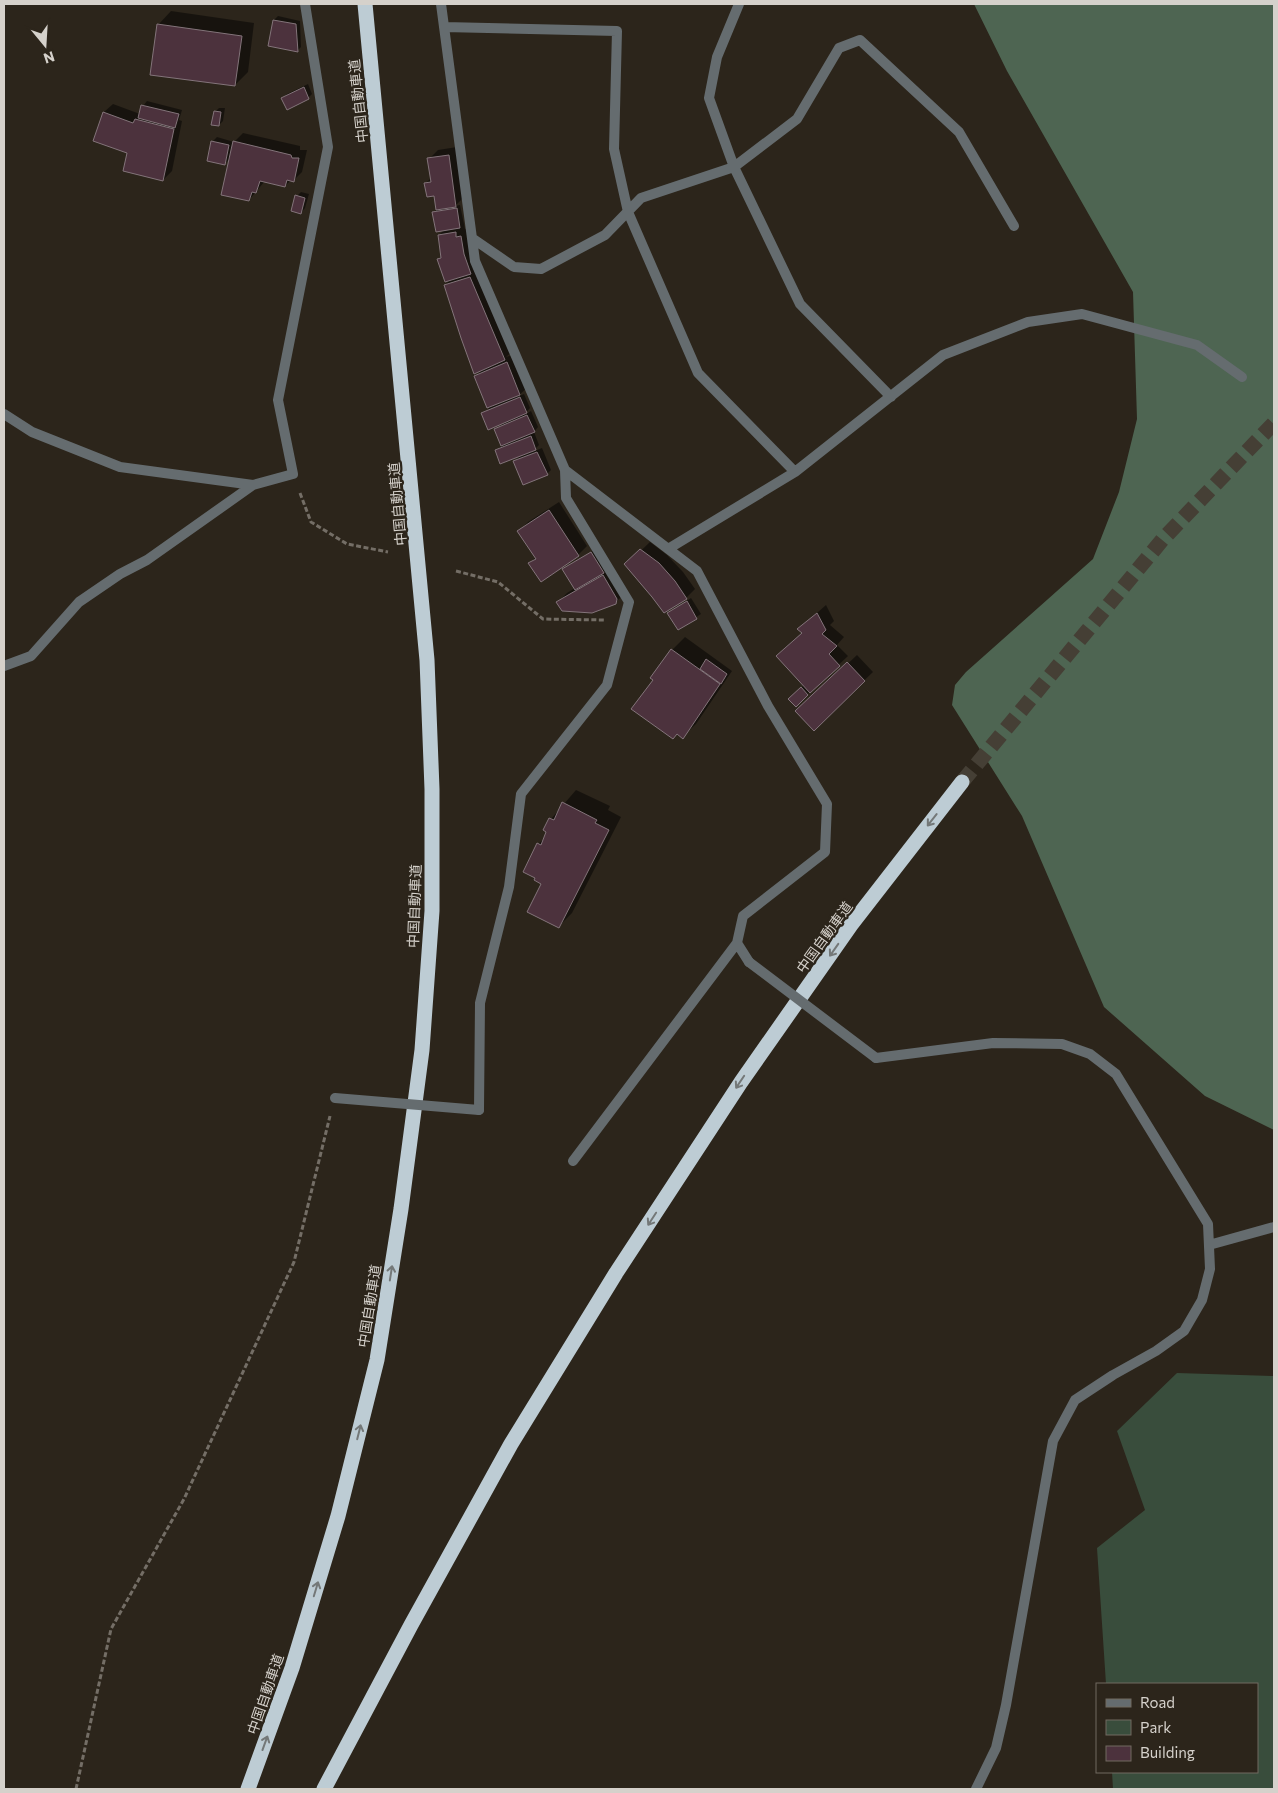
<svg xmlns="http://www.w3.org/2000/svg" width="1278" height="1793" font-family="Commissioner,'Noto Sans JP',sans-serif">
<style>
.green{fill:#394d3c}
.forest{fill:#4e6552}
.shadow{fill:#0007}
.building{fill:#4c323d;stroke:#83747a}
.lines{fill:none;stroke-linecap:round;stroke-linejoin:round}
.motorway-tunnel{stroke:#453f35;stroke-width:15;stroke-dasharray:15 8;stroke-linecap:butt}
.path{stroke:#746e66;stroke-width:3;stroke-dasharray:5 2.5;stroke-linecap:butt}
.minor{stroke:#656c6f;stroke-width:10}
.motorway{stroke:#bdccd4;stroke-width:15}
.minor-bridge{stroke:#656c6f;stroke-width:10}
.oneway{stroke:#747878}
.labels{text-anchor:middle;dominant-baseline:central;stroke-width:4.5;stroke-linejoin:round;paint-order:stroke}
.street-label{font-size:14px;fill:#d5d1cb;stroke:#2c251b}
</style>
<rect width="100%" height="100%" fill="#2c251b"/>
<path class="green" d="M1177,1373L1274,1376V1789H1113L1112,1772H1257V1684H1106L1097,1548L1145,1510L1117,1431Z"/>
<path class="forest" d="M974,4H1274V1130L1205,1096L1104,1007L1022,816L952,705L955,685L966,672L1093,559L1119,492L1137,419L1133,292L1007,71Z"/>
<path class="shadow" d="M171,11L254,23L248,72L235,85L158,25Z
M278,16L300,21L301,47L297,51L274,20Z
M308,84L312,94L308,98H283L287,94Z
M147,101L182,110L179,120L182,121L172,171L163,180L128,152L95,140L104,112L113,104L140,114L143,106Z
M219,108H225L223,121L219,125L215,112Z
M243,133L300,146V150H307L302,172L294,180H291L285,186L265,181L249,200L231,158L224,164L212,142L217,137L234,142Z
M457,147L464,197L455,206L460,205L465,229L470,228L479,264L473,270L479,269L513,351L506,357L515,354L529,386L517,397L524,394L530,408L524,415L531,411L538,427L534,432L539,445L532,452L542,448L551,470L547,474L515,461L522,454L496,450L503,445L496,430L503,423L483,414L489,409L476,376L483,369L445,285L451,279L438,259L442,256L439,235L445,229L434,212L437,209L435,194L426,183L431,178L429,159L438,150Z
M301,192L309,194L305,208L301,213L297,196Z
M559,502L587,546L578,555L530,563L536,557L519,531L528,522Z
M650,542L667,555L683,572L695,589L686,598L664,611L626,565Z
M596,549L624,594L615,603L558,602L567,593L575,588L568,566Z
M691,598L701,614L678,629L669,613Z
M826,605L834,621L830,625L844,637L837,645L848,656L796,705L790,699L804,685L803,632L799,629Z
M685,637L732,671L696,724L682,737L654,679L652,677L672,650Z
M857,655L873,672L814,729L806,703Z
M576,790L610,806L608,810L621,817L572,913L559,926L543,883L538,844L546,837L548,831L545,830L551,819Z"/>
<path class="building" d="M273,20L296,24L298,52L268,46Z
M157,24L242,36L235,86L150,75Z
M304,87L309,99L287,110L281,98Z
M141,105L179,114L175,128L138,118Z
M214,111L221,112L219,126L211,125Z
M103,112L133,123L135,119L174,129L163,181L123,171L127,153L93,141Z
M211,141L229,145L225,165L207,161Z
M233,141L291,155L292,158H299L294,182L287,180L285,187L260,181L256,193L252,192L249,201L221,195Z
M449,155L456,207L436,210L434,196L427,197L424,183L431,182L427,158Z
M295,195L305,198L301,214L291,211Z
M457,208L460,228L436,232L432,212Z
M456,232V237L461,236L464,254L471,274L445,282L437,259L441,258L438,235Z
M470,277L505,360L474,374L461,338L444,285Z
M507,362L520,395L487,408L474,376Z
M520,397L527,413L488,430L481,413Z
M527,415L535,432L501,446L494,429Z
M531,436L536,450L500,464L495,450Z
M537,452L548,475L523,485L513,461Z
M549,510L579,556L541,582L528,563L536,559L517,531Z
M640,549L659,563L675,581L687,599L664,613L652,597L624,564Z
M591,552L604,573L575,590L562,569Z
M603,575L617,599L616,604L592,613L562,611L556,602Z
M687,601L697,619L678,630L667,613Z
M817,613L826,630L822,634L837,646L829,654L840,666L810,693L776,656L802,633L797,629Z
M671,649L720,684L683,739L677,734L673,739L631,709L653,680L650,678Z
M706,659L727,674L721,684L700,669Z
M847,662L865,681L814,731L795,711Z
M801,687L808,695L796,707L788,699Z
M562,802L597,820L595,823L609,830L559,928L527,912L541,884L534,880L535,878L523,872L537,843L541,845L546,832L543,830L549,818L554,820Z"/>
<g class="lines">
<path class="motorway-tunnel" d="M962,782L1163,539L1274,423"/>
<path class="path" d="M300,493L311,522L347,544L388,552
M456,571L498,582L543,619L604,620
M76,1789L111,1629L184,1499L294,1262L330,1116"/>
<path class="minor" d="M441,4L475,261L565,470L697,571L768,706L827,804L825,852L743,916L737,943L749,962
M739,4L717,57L709,98L734,167L800,304L891,397
M444,27L617,31L614,149L628,212L698,373L795,472
M472,238L514,267L541,269L605,235L641,198L734,167L797,119L839,48L860,40L959,132L1014,226
M4,414L32,432L120,467L253,485L293,474L278,400L328,147L305,4
M668,549L795,472L943,355L1028,322L1082,314L1197,345L1242,377
M4,666L31,656L79,602L120,574L147,560L253,485
M876,1058L993,1043L1062,1044L1090,1054L1116,1074L1208,1224L1210,1269L1202,1300L1184,1331L1156,1351L1113,1375L1075,1400L1053,1441L1006,1705L996,1748L976,1789
M479,1110L480,1003L509,887L521,794L607,685L629,602L566,498L565,470
M573,1161L737,943
M1209,1245L1274,1227"/>
<path class="motorway" d="M248,1789L292,1668L338,1516L377,1360L401,1209L422,1050L432,911V789L427,660L365,4
M324,1789L411,1625L511,1444L616,1273L741,1082L851,925L962,782"/>
<path class="minor-bridge" d="M749,962L876,1058
M335,1098L479,1110"/>
</g>
<defs><path id="oneway-shaft" d="M-6 0H5M1.5-3L5.5 0L1.5 3" fill="none" stroke-width="1.6" stroke-linecap="round" stroke-linejoin="round" transform="scale(1.25)"/></defs>
<g class="oneway">
<use href="#oneway-shaft" transform="translate(932 820) rotate(128)"/>
<use href="#oneway-shaft" transform="translate(834 950) rotate(125)"/>
<use href="#oneway-shaft" transform="translate(740 1082) rotate(124)"/>
<use href="#oneway-shaft" transform="translate(652 1219) rotate(123)"/>
<use href="#oneway-shaft" transform="translate(391 1273) rotate(-81)"/>
<use href="#oneway-shaft" transform="translate(359 1432) rotate(-76)"/>
<use href="#oneway-shaft" transform="translate(316 1589) rotate(-73)"/>
<use href="#oneway-shaft" transform="translate(265 1743) rotate(-70)"/>
</g>
<g class="labels">
<g class="street-label">
<text transform="translate(358 101) rotate(-96)">中国自動車道</text>
<text transform="translate(397 504) rotate(-95)">中国自動車道</text>
<text transform="translate(414 906) rotate(-88)">中国自動車道</text>
<text transform="translate(824 937) rotate(-54)">中国自動車道</text>
<text transform="translate(369 1306) rotate(-81)">中国自動車道</text>
<text transform="translate(265 1694) rotate(-71)">中国自動車道</text>
</g>
</g>
<rect width="1278" height="1793" fill="none" stroke="#d5d1cb" stroke-width="10"/>
<rect x="1096" y="1683" width="162" height="90" fill="#2c251b" stroke="#706a61"/>
<rect x="1106" y="1699" width="25" height="8" fill="#656c6f" stroke="#706a61"/>
<text x="1140" y="1708" font-size="15" fill="#d5d1cb">Road</text>
<rect x="1106" y="1720" width="25" height="15" fill="#394d3c" stroke="#706a61"/>
<text x="1140" y="1733" font-size="15" fill="#d5d1cb">Park</text>
<rect x="1106" y="1746" width="25" height="15" fill="#4c323d" stroke="#706a61"/>
<text x="1140" y="1758" font-size="15" fill="#d5d1cb">Building</text>
<g transform="translate(45 45) rotate(162)" stroke="#2c251b" stroke-width="4" paint-order="stroke">
<path d="M0-4L9 19L0 12L-9 19Z" fill="#d5d1cb"/>
<text y="-8" font-size="14" font-weight="bold" text-anchor="middle" fill="#d5d1cb">N</text>
</g>
</svg>
